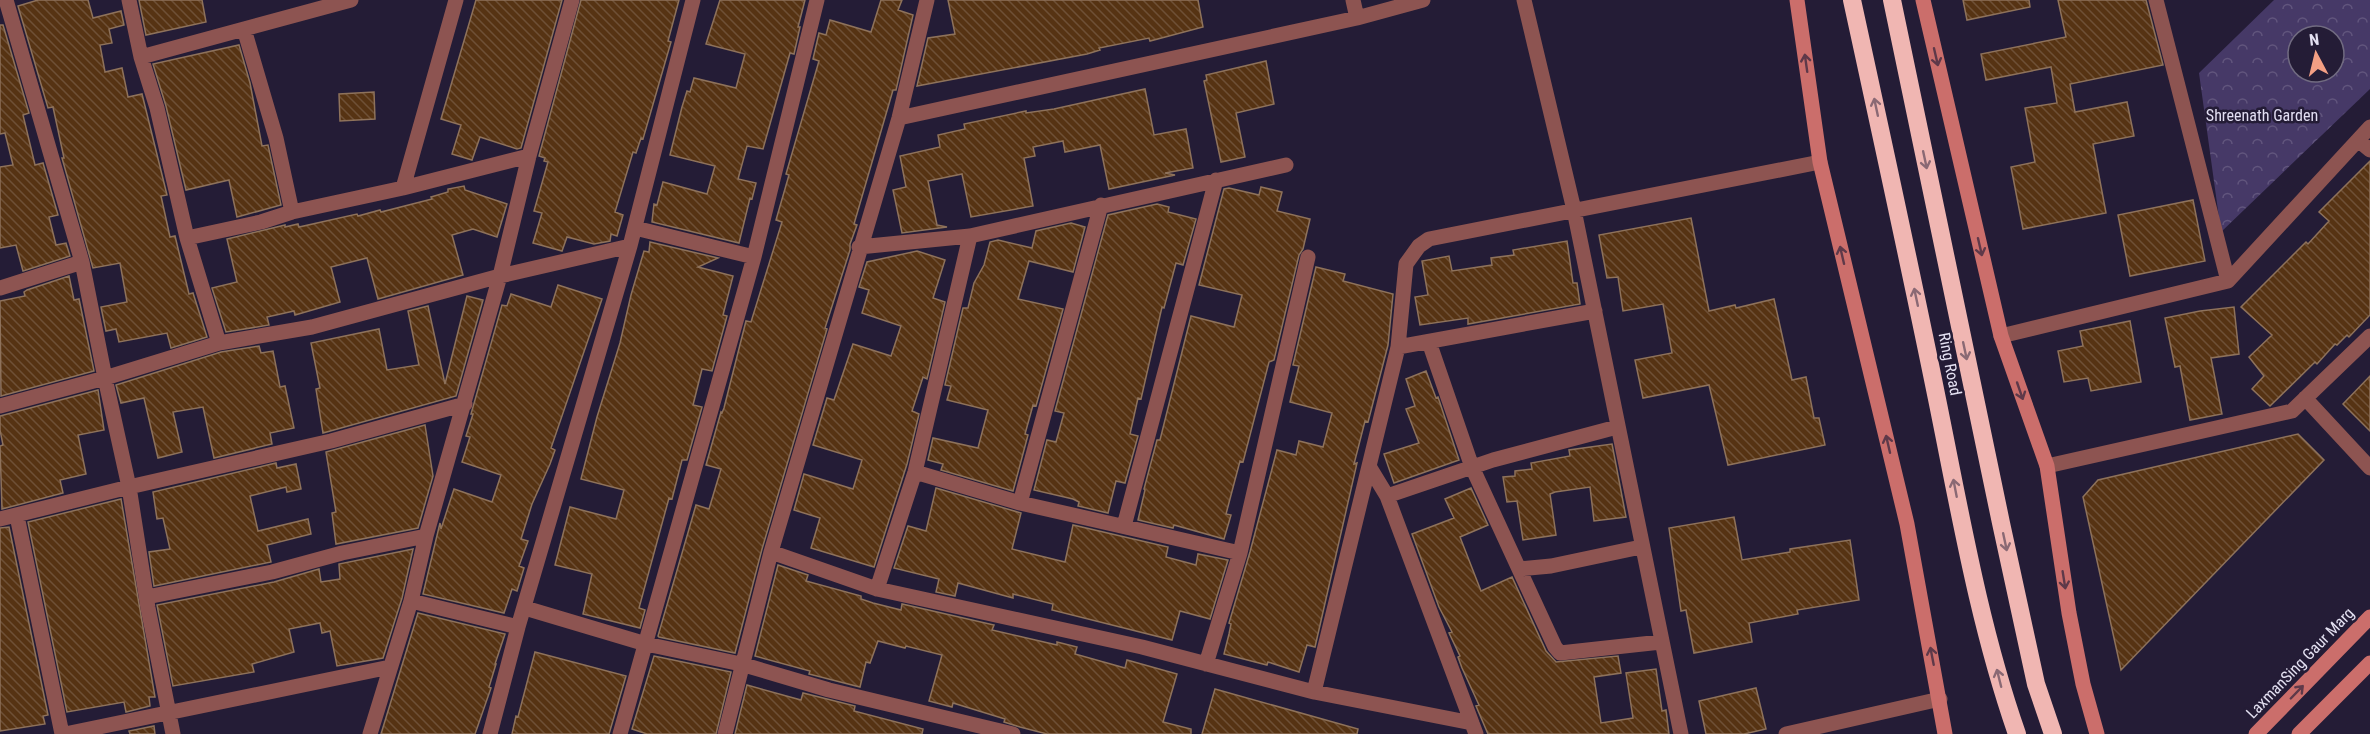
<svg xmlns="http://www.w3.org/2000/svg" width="2370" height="734" font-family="'Roboto Condensed',sans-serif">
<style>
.park{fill:url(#park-crowns);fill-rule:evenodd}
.building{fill:url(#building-back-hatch);stroke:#8e725b;stroke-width:1.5}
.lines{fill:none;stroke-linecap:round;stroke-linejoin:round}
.street{stroke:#8d5451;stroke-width:15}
.secondary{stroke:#cb6e6b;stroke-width:15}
.highway{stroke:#f0b6b2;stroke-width:18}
.oneway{stroke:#5e3949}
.oneway2{stroke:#8a6974}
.labels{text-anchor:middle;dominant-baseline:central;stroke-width:5;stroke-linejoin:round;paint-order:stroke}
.park-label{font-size:16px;fill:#e3dff3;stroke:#241c36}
.street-label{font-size:16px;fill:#e4e1f2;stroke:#241c36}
</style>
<defs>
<pattern id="park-crowns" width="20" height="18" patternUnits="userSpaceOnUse" patternTransform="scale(1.5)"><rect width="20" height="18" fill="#463967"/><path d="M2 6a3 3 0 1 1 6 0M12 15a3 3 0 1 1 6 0" fill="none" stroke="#61557d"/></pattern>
<pattern id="building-back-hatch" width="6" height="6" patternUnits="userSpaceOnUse" patternTransform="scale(1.5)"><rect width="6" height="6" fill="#563313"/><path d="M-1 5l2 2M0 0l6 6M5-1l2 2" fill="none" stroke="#6e5036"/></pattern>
</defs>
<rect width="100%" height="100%" fill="#241c36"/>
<path class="park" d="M2274,0H2370V89L2221,232L2199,73ZM2298,36H2334V72H2298Z"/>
<path class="building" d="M38,0H88L93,18L121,11L124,25L109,29L112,43L100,45L105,72L122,68L128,97L142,94L167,195L161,196L170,237L175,236L189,294L193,293L207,337L171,348L167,333L119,342L116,329L106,331L101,307L127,302L120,263L93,268L62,158H64L53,107L48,108L18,6Z
M139,0H202L206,22L146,35Z
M476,0H562L521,148L517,149L480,137L472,160L452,154L461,125L441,119Z
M581,0H679L668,41L671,42L643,139L641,138L636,153L633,152L615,212L623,215L617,236L611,234L610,241L594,244L567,237L562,251L533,243L542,213L534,211L548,162L544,161L545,158L539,156Z
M720,0H805L798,27H800L794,54L790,53L763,149L747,146L738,179L756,183L752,199L750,198L739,243L652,222L654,204L657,205L663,182L707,194L715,166L670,155L682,107L687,91L690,92L694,78L736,88L745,54L706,44Z
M881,0H902L898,10L913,15L896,90H893L854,224L857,225L850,244V250L825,328L827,329L762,549L735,653L659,637L658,636L696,505L709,509L721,469L706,465L721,412L722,413L724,408L746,321L751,322L782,222L776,220L789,175L786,174L819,61L813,59L819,33L826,35L830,20L871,32Z
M948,0H1198L1203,27L1150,41L1149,38L1099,48L1100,50L1087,54L917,86L928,38L955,34Z
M1963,0H2029L2030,7L1967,20Z
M2058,0H2146L2163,65L2070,84L2075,112L2127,102L2134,136L2093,144L2106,213L2023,229L2011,167L2035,162L2025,108L2057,103L2051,67L1986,80L1981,54L2066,37Z
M0,25H3L29,113L23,115L35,165L43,163L58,215L49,217L56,245L66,243L70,256L23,271L16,245L0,248V167L13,165L5,133L0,134Z
M239,45L250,83L262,146L268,145L281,205L237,217L229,180L186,190L166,106L153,64Z
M1266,61L1274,104L1236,113L1245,157L1221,162L1204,81L1207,80L1206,75Z
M1145,89L1154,135L1186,129L1193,168L1165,173L1175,175L1109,189L1100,145L1065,152L1063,141L1033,147L1035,156L1024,158L1033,206L971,217L962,174L928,181L937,225L947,227L902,233L893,190L906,187L900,156L940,147L938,135L965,129L964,124L1026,111V113L1054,109Z
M374,92L375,119L340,121L339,94Z
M2370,161V315L2349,337L2347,335L2337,345L2335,344L2317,364L2315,362L2270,406L2252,389L2264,376L2249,357L2272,335L2241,307L2306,242L2308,244L2329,221L2319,212Z
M464,186L465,190L507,204L497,237L473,229L452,235L463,275L378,299L367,258L331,267L340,302L295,315L294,311L267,317L269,325L226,332L212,288L237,282L227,239L285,225V227L298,224L299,227L357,214L358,216L380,210L381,212L432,199L431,197L448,192V189Z
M1261,187L1282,192L1277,211L1310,219L1303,249L1299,255L1274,360L1269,362L1243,462L1240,461L1226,514L1231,515L1224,539L1174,525L1173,528L1138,520L1145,490L1144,489L1157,440H1160L1191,316L1234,327L1242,295L1199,285L1224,189L1229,188L1259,195Z
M2193,200L2205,261L2130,276L2118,215Z
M1157,204L1169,207L1168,212L1196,219L1183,265L1176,263L1164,308L1162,307L1141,399L1138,398L1130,434L1138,436L1125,483L1116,481L1108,513L1078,506L1079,502L1073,499L1034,490L1047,440L1056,442L1064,413L1055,411L1108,215Z
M1691,218L1709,311L1735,305L1736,308L1774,299L1792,380L1806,377L1814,418H1819L1825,445L1728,465L1709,385L1643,398L1635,360L1672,353L1663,304L1623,311L1618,277L1607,278L1599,235Z
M1071,223L1085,227L1073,272L1029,261L1018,299L1063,309L1036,406L1033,405L1025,434L1028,435L1013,491L941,470L943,464L928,460L933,438L978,448L988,410L947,400L951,386L945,385L963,308H968L974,283L984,265L990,242L998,240L1032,248L1036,231Z
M1567,241L1573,283H1577L1580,304L1468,324V318L1420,325L1415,297L1428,295L1422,261L1449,256L1452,271L1492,265L1491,258L1514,255L1513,250Z
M650,242L718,258L698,267L733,276L723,315L727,316L712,371L702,369L693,405L702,407L687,460H682L672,499L669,498L639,608L645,610L640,628L583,614L592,574L555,565L570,507L616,519L624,490L581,479L597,417L620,343L631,295L644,251L649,252Z
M917,251L945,260L933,298L945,302L927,379L923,377L912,411L919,414L907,464L874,567L811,548L820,518L794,510L804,474L853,489L862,460L813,445L827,398L834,400L853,344L891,356L901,326L862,313L869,290L859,287L867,262Z
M1316,267L1345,274L1343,281L1393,294L1388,345L1368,422L1365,421L1354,464L1357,463L1315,647L1307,645L1299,672L1268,662L1267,665L1224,654L1229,634L1231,624L1229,623L1250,552L1277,450L1296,455L1299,441L1323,447L1332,413L1290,402L1299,366L1293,365Z
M69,276L74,300L79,299L94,371L1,396L0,301L25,296L24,292L27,290Z
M558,285L602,299L551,448L555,450L550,464L532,504L521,539L528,541L519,566L524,568L517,591L512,589L504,613L423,594L440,523L441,529L454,489L492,502L501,475L462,462L470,437L466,436L473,414H471L502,305L507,306L511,294L551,307Z
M467,296L483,300L456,396L323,433L316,389L320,388L311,343L379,329L387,370L419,365L408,311L428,306L445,384Z
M2234,307L2239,354L2211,358L2222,414L2190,420L2180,366L2175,367L2165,318L2200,311Z
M2130,321L2141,382L2091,391L2088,378L2064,382L2058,351L2083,346L2080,331Z
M259,346L261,353L273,351L280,387L285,386L294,428L270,433L272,444L214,458L203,407L173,412L182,452L158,458L144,398L121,403L116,385L221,352Z
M1426,371L1436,398L1438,397L1459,460L1394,483L1384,454L1419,443L1406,409L1415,406L1406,379Z
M2370,376V431L2343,404Z
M98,390L104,430L78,435L86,474L60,480L63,493L2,509L0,446L3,445L0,430V416Z
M425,425L433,476L418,528L336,544L332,513L336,512L326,452Z
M2298,434L2324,460L2121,670L2083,497L2098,480Z
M1612,444L1626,517L1594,521L1590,487L1555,492L1550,494L1556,535L1523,540L1517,501L1507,502L1503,477L1515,476V471L1532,469L1531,463L1570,456L1569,450Z
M276,463L277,468L296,464L301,489L287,492L286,487L250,496L258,531L308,519L311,534L267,545L271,562L154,586L149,552L170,549L163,518L157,519L153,492Z
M936,488L1021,513L1012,549L1065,562L1073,525L1168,547L1166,557L1196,565L1198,554L1228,560L1210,619L1180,611L1172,640L1052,610L1053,604L1013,594V598L958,583L955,596L936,592L939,579L894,568L908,526L926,531Z
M1471,488L1488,525L1460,537L1481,591L1512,577L1546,651L1556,662L1618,656L1621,673L1594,677L1601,723L1633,718L1626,673L1656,669L1662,711L1666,710L1669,734H1488L1476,706L1479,705L1462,668L1458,657L1460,656L1449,633L1452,632L1439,607L1412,534L1454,518L1445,499Z
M121,499L155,697H149L150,706L126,712L124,702L67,712L28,522Z
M1734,517L1742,560L1790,552V549L1850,540L1859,600L1797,610L1798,614L1749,623L1752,642L1694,653L1686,610L1681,611L1669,528Z
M9,527L48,715L43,716L45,724L0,731V528Z
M413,549L402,598L383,658L337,666L330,631L322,633L320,623L289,629L294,652L252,664L254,672L173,686L157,605L274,582L319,569L321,582L340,579L339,564Z
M778,565L808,575L806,581L861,596V599L873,603L901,610L902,604L994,625L992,630L1057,645V642L1077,647L1075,654L1125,668L1127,660L1177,674L1163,722L1191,729V734H1047L1020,727L1004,722L1005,719L953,703L952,707L929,701L942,655L906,646L905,648L878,641L870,663L866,662L860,687L809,674L810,671L755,656Z
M418,613L505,634L495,664H496L489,687L491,688L475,734H381Z
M535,652L626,676L609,734H512L516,716L518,717Z
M654,656L731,672L716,734H647L632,729Z
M747,685L801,700L803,693L855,706L854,711L923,729L922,734H735Z
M1756,688L1766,729L1744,734H1706L1699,701Z
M1215,689L1358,729L1357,734H1202Z
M154,726L155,734H130L129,731Z"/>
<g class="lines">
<path class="street" d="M6,0L82,262L105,378L129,487L148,608L173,734
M129,0L141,57L157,108L187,238L219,343
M1353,0L1357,18
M1524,0L1574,210L1681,734
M2156,0L2228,281
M244,29L276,138L292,212
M141,57L351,0
M899,118L1357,18L1423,0
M2358,140L2370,150
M403,188L456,0
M635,228L754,257
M187,238L261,222L292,212L403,188L529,156
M859,247L970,236L1286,165
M0,288L82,262
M2001,336L2228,281L2370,127
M1429,342L1472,467L1555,647L1560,653L1661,642
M1398,347L1595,311
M2305,398L2370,468
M0,406L105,378L219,343L312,327L500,276L630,246
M2047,466L2292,411L2370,336
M1370,468L1387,496L1476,734
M915,472L1020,503L1240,553
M1387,496L1493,460L1617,427
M1020,503L1101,205
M17,516L62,734
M0,519L129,487L331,441L465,404
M1124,526L1216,180
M771,552L877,589L1142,647L1314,692L1472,723
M1519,569L1551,566L1641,547
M877,589L915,472L970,236
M147,597L272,572L342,553L426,536
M411,601L518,627
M525,608L646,644L741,664L829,690L1013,734
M1206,664L1240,553L1308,257
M1314,692L1398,347L1406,264L1419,246L1429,239L1820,162
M65,734L390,667
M370,734L411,601L426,536L500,276L529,156L572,0
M490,734L518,627L630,246L693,0
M620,734L754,257L817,0
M725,734L771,552L899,118L927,0
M1786,734L1940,699"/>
<path class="secondary" d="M1797,0L1820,162L1907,524L1945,734
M1923,0L2001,336L2047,466L2069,613L2083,684L2097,734
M2256,734L2370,617
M2299,734L2370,663"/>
<path class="highway" d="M1852,0C1881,133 1910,266 1937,399C1960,512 1979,625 2017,734
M1892,0L2001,523L2036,684L2053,734"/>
</g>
<defs><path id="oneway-shaft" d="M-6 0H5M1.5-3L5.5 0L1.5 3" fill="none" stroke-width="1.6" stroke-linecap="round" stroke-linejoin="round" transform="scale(1.5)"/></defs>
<g class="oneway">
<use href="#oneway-shaft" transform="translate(1936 57) rotate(77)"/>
<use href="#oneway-shaft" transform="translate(1806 63) rotate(-98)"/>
<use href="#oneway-shaft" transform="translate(1980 247) rotate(77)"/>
<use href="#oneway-shaft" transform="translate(1842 255) rotate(-103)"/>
<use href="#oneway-shaft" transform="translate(2020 391) rotate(71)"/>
<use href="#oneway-shaft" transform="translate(1888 444) rotate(-103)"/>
<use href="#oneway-shaft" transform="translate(2064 580) rotate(81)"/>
<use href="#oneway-shaft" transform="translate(1932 656) rotate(-101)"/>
<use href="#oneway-shaft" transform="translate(2297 692) rotate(-46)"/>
</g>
<g class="oneway2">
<use href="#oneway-shaft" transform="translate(1876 107) rotate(-102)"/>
<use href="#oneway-shaft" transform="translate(1925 160) rotate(78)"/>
<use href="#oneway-shaft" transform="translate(1916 297) rotate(-102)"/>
<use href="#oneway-shaft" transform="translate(1965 351) rotate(78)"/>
<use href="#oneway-shaft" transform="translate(1955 488) rotate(-101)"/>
<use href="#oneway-shaft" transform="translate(2005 542) rotate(78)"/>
<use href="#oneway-shaft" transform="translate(1999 678) rotate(-104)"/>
</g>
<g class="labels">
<g class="park-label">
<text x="2262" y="115">Shreenath Garden</text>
</g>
<g class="street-label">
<text transform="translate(1950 364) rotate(79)">Ring Road</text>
<text transform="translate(2300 663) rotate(-46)">LaxmanSing Gaur Marg</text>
</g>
</g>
<g transform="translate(2316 54) rotate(353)"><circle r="28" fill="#241c36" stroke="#716b81" stroke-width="1.5"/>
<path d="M0-4.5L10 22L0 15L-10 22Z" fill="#f39f84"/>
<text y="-9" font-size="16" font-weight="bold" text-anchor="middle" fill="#e4e1f2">N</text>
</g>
</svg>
